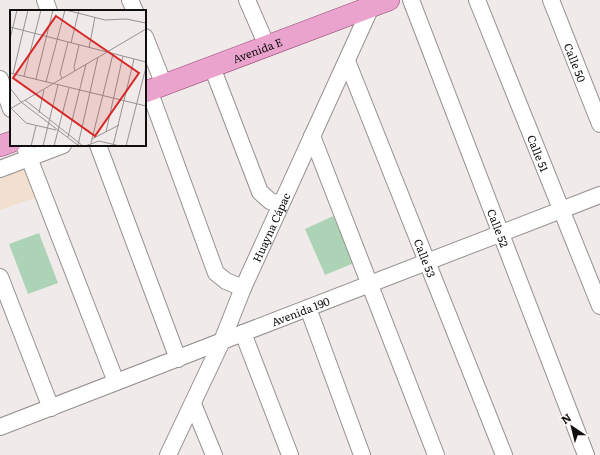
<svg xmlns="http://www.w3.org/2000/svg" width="600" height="455" font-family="Literata,serif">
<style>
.commercial{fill:#f2dfcf}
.grass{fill:#acd3b5}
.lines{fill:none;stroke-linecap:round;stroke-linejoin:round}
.minor-casing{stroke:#95918f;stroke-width:18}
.major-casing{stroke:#954773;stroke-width:22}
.minor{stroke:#fff;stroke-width:16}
.major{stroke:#eaa3cc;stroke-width:21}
.labels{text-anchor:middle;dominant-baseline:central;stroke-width:3;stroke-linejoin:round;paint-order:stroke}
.street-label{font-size:11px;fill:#100e0e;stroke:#fdf9f7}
.inset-road{fill:none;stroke:#969392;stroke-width:1}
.view{fill:#d62828;fill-opacity:0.15;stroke:#d62828;stroke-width:2}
.inset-edge{fill:none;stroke:#100e0e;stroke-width:2}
</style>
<rect width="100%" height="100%" fill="#f0ebea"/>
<path class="commercial" d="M22,162L35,198L0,210V170Z"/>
<path class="grass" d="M333,216L354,263L325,275L305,229Z
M39,233L58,283L28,294L9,244Z"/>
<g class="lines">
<g class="minor-casing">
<g id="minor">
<path d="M45,0L49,11"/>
<path d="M130,0L135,11"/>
<path d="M247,0L267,46"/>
<path id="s1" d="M411,0L586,455"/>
<path id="s2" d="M477,0L600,306"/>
<path id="s3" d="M551,0L600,124"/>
<path d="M145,37L164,85"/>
<path id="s4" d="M347,61L504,455"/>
<path d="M212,67L260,192L270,201L280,204"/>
<path d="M0,79L11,109"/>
<path d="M149,90L216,273L226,281L243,288"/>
<path d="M312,136L436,455"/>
<path d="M24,145L116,382"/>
<path d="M98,145L178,359"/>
<path d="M0,169L63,145"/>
<path d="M0,277L51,408"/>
<path d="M308,308L362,455"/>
<path d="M243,333L290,455"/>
<path d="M193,404L214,455"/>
<path id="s5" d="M0,427L600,195"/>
<path id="s6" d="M168,455L222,341L243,288L371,7"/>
</g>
</g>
<g class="major-casing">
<g id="major">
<path id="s7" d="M145,92L389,0"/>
<path d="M0,146L11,142"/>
</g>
</g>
<use href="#minor" class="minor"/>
<use href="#major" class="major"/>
</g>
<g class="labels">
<g class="street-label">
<text stroke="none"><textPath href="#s7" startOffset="120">Avenida E</textPath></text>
<text stroke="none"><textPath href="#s3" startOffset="67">Calle 50</textPath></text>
<text stroke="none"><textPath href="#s2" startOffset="165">Calle 51</textPath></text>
<text stroke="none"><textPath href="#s6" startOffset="250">Huayna Cápac</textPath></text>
<text stroke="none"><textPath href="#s1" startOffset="244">Calle 52</textPath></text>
<text stroke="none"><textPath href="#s4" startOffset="212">Calle 53</textPath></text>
<text stroke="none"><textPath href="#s5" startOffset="322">Avenida 190</textPath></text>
</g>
</g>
<g transform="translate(10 10)">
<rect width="136" height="136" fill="#f0ebea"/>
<path class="inset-road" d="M56,0L95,10L116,9L136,13M0,17L136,52M0,29L7,0M61,33L69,0M79,38L85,7M97,42L136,19M65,61L64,57L69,35M0,63L136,96M3,64L18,0M14,66L31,0M52,68L50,64L58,32M26,69L43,0M36,72L55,0M0,78L11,92L69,136M15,90L73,136M1,98L16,113L46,120M0,99L97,42M29,103L34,80M96,122L113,46M58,127L76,54M82,129L109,115M81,133L103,44M68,135L88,47M21,136L26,116M33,136L48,75M44,136L59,78M75,136L89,131L110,136M103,136L124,49M116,136L136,57"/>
<path class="view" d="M46,6L129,63L85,126L3,68Z"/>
<rect width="136" height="136" class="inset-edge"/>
</g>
<g transform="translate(572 427) rotate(325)" stroke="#fdf9f7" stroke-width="3" paint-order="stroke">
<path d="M0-3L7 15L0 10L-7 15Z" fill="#100e0e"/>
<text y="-6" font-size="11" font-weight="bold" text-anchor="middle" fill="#100e0e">N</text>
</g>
</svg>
